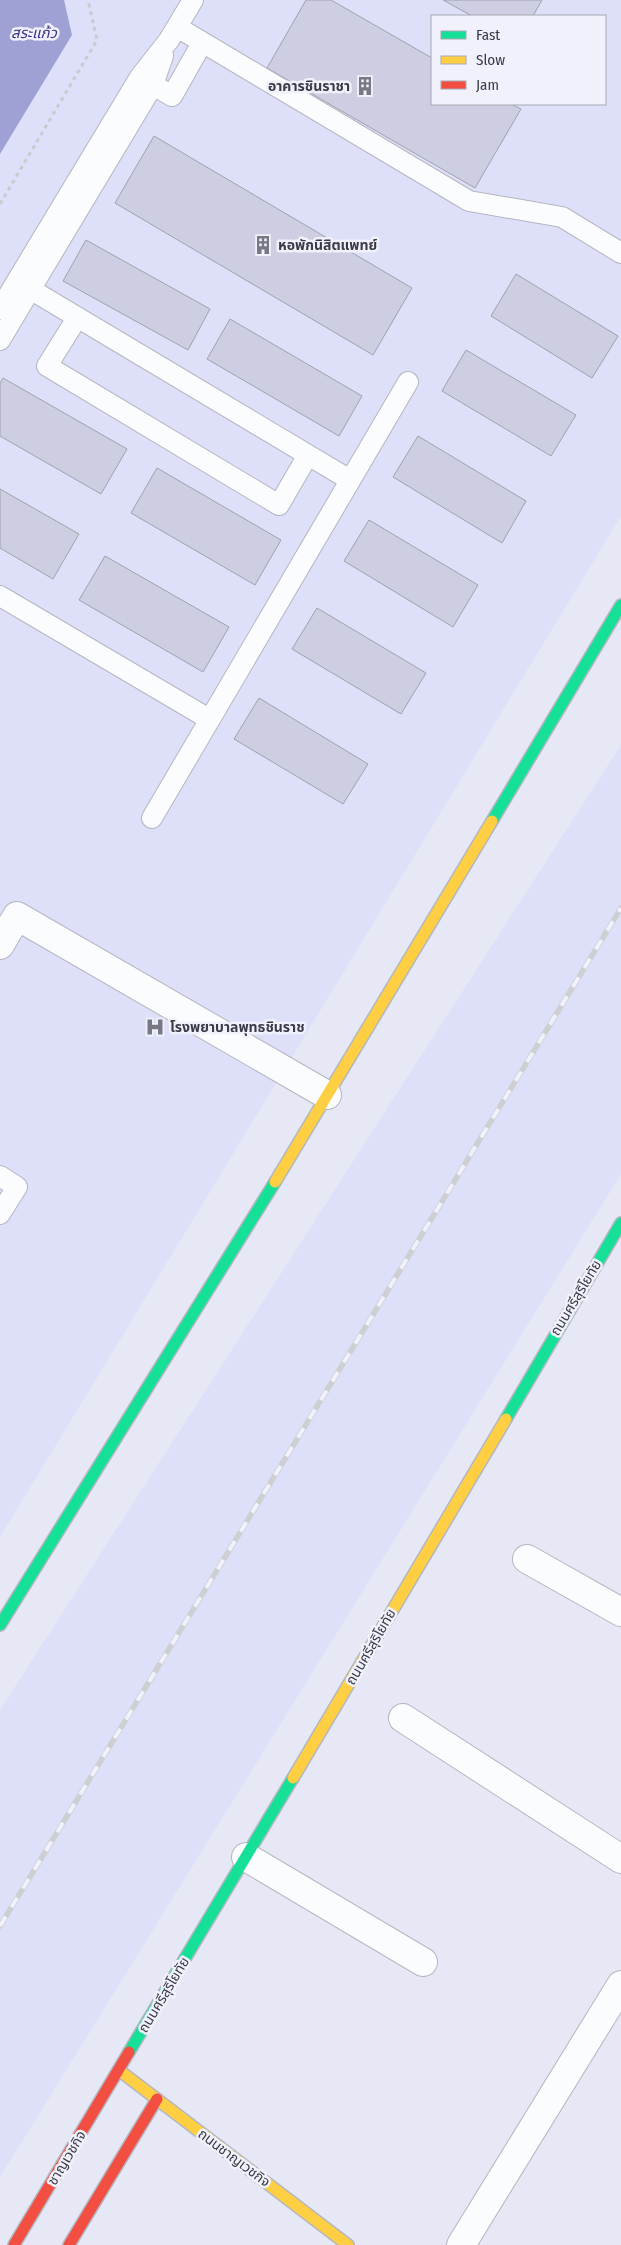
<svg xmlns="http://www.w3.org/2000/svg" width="621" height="2245" font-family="'Fira Sans Condensed','Noto Sans Thai',sans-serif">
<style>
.built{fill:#dde0f8;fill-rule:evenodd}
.water{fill:#9fa1d5}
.building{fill:#cdcee2;stroke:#a0a2ac}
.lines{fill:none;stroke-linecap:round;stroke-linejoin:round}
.lane-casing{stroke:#b4b6c1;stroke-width:22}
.street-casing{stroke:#b4b6c1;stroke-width:30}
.fast-casing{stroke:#b4b6c1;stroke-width:14}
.slow-casing{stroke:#b4b6c1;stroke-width:14}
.jam-casing{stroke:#b4b6c1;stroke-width:14}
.path{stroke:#cacbd0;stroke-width:3;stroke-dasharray:4 4;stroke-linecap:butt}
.lane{stroke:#fbfcfe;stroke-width:20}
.street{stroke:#fbfcfe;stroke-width:28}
.fast{stroke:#16e098;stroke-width:11}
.slow{stroke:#ffcf43;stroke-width:11}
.jam{stroke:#f24e42;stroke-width:11}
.rail-casing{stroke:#cecfd3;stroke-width:5.5}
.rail{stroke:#f0f1fb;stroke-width:4;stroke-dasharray:11;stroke-linecap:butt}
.labels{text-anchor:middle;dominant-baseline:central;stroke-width:5;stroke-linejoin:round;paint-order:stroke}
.poi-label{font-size:14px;font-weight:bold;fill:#3a3b45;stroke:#f0f1fb;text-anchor:start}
.street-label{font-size:14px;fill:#3a3b45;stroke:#f0f1fb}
.water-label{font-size:15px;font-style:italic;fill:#3b3587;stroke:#f0f1fb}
</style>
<rect width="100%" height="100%" fill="#e6e8f6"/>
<path class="built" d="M0,0H621V516L0,1537ZM432,16H605V104H432Z
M621,745V1174L0,2177V1710Z"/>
<path class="water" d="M0,0H64L72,35L0,154Z"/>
<path class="building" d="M306,0H331L432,58V104H511L521,109L475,188L267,68Z
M443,0H542L533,16H472Z
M154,136L412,288L373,355L115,203Z
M86,240L210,309L188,350L63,281Z
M516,274L618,336L592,378L491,316Z
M230,319L362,396L339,436L207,359Z
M466,350L576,415L551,456L442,391Z
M3,378L127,449L101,494L0,436V383Z
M418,436L526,501L502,543L393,477Z
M157,468L281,540L255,585L131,513Z
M0,489L79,534L53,579L0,548Z
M369,520L478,585L453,627L344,561Z
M105,556L229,627L203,672L79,600Z
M317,608L426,673L401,714L292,649Z
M259,698L368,764L343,804L234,739Z"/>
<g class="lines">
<g class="lane-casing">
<path id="lane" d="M177,27L469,201L562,217L621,253
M153,85L172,96L202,43
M30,289L350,480
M0,309L140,77L169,40L193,0
M77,318L47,366L279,505L308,455
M0,340L153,85L163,56
M0,596L209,719
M152,818L408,382
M0,1176L17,1187L0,1214"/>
</g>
<g class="street-casing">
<path id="street" d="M0,945L17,916L327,1095
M527,1559L621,1612
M403,1718L621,1859
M246,1857L423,1962
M461,2245L621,1985"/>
</g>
<g class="fast-casing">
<path id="fast" d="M492,821L621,605
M506,1419L621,1223
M0,1625L275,1182
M129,2052L293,1778"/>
</g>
<g class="slow-casing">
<path id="slow" d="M275,1182L492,821
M293,1778L506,1419
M120,2071L348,2245"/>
</g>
<g class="jam-casing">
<path id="jam" d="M14,2245L129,2052
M69,2245L157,2099"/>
</g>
<path class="path" d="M0,204L97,40L88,0"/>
<use href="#lane" class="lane"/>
<use href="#street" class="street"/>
<use href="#fast" class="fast"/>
<use href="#slow" class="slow"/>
<use href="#jam" class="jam"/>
<g class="rail-casing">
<path id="rail" d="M0,1926L621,908"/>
</g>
<use href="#rail" class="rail"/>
</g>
<defs>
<g id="building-bare" transform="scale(1.5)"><path d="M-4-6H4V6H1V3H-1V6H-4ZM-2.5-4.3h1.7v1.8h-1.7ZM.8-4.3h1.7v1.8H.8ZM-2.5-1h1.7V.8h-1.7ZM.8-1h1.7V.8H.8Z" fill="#767883" stroke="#f0f1fb" stroke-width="2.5" paint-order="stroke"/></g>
<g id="hospital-bare" transform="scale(1.5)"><path d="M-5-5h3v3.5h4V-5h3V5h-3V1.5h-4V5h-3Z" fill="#767883" stroke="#f0f1fb" stroke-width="2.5" paint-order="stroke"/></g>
</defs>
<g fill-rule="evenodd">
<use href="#building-bare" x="365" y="86"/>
<use href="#building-bare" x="263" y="245"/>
<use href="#hospital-bare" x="155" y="1027"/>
</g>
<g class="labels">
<g class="poi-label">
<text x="350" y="86" text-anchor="end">อาคารชินราชา</text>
<text x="278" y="245">หอพักนิสิตแพทย์</text>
<text x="170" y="1027">โรงพยาบาลพุทธชินราช</text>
</g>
<g class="street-label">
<text transform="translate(576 1298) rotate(-59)">ถนนศรีสุริโยทัย</text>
<text transform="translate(371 1647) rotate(-60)">ถนนศรีสุริโยทัย</text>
<text transform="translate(164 1995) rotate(-59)">ถนนศรีสุริโยทัย</text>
<text transform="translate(67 2158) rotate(-59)">ชาญเวชกิจ</text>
<text transform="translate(234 2158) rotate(37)">ถนนชาญเวชกิจ</text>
</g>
<g class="water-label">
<text x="34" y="33">สระแก้ว</text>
</g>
</g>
<rect x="431" y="15" width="175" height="90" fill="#f0f1fb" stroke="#a7a8b2"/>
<rect x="441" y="31" width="25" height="8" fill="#16e098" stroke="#a7a8b2"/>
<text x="476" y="40" font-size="15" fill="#3a3b45">Fast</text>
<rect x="441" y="56" width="25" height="8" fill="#ffcf43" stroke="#a7a8b2"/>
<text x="476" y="65" font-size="15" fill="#3a3b45">Slow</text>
<rect x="441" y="81" width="25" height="8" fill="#f24e42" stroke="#a7a8b2"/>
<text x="476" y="90" font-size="15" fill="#3a3b45">Jam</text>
</svg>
